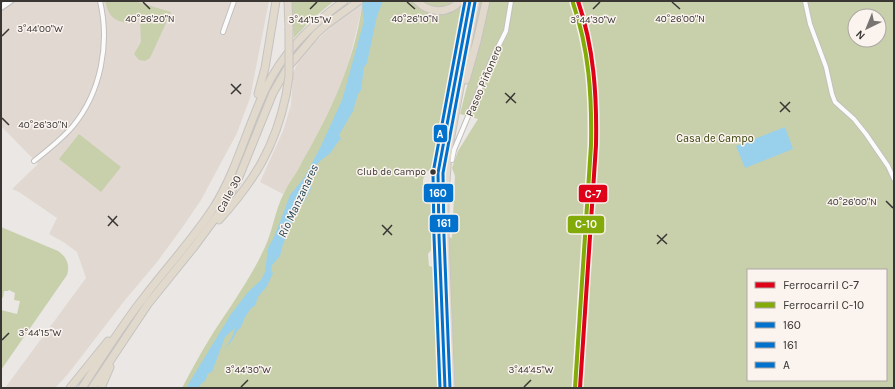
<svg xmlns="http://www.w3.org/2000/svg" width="895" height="389" font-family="Karla,sans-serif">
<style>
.built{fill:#e0d8d1}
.green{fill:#c8d0ab;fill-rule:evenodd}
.water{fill:#99d0eb}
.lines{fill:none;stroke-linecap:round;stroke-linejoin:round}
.street-casing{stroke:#c2c0be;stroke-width:6}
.secondary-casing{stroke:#c2c0be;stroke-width:8}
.highway-casing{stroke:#c5c3c1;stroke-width:9}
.street{stroke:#fcfbfb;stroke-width:4}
.secondary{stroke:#fcfbfb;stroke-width:5.5}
.highway{stroke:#e2d9cd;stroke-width:7}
.highway-bridge-casing{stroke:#c5c3c1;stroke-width:9;stroke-linecap:butt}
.highway-bridge{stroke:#e2d9cd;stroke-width:7}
.bus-1-casing{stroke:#faf3ee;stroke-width:6}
.bus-2-casing{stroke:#faf3ee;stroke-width:6}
.bus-3-casing{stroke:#faf3ee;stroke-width:6}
.bus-1{stroke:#0072ce;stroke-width:3}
.bus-2{stroke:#0072ce;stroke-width:3}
.bus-3{stroke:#0072ce;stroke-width:3}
.rail-1-casing{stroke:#faf3ee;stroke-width:7}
.rail-2-casing{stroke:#faf3ee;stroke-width:7}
.rail-1{stroke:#de0118;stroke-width:4}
.rail-2{stroke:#82aa08;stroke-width:4}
.ticks{fill:none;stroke:#393634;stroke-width:1.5}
.bus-dot{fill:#393634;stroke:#faf3ee;stroke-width:1.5}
.labels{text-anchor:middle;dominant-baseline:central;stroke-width:3;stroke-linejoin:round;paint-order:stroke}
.bus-label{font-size:10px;fill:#393634;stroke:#faf3ee;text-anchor:end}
.street-label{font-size:11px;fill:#393634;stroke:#faf3ee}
.park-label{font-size:11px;fill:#354008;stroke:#faf3ee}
.water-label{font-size:12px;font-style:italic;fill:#193d4e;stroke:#faf3ee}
.ticks-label{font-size:10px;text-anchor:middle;fill:#393634;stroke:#faf3ee;stroke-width:3;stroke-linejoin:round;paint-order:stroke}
.line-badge{stroke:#faf3ee;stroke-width:1.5}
.badge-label{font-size:11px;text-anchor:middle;font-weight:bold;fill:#fff}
</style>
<rect width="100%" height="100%" fill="#eae7e4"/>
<path class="built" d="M1,1H269L250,98L237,133L201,200L182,228L157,262L125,300L68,374L55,388H5L86,278L77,252L65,243L49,234L57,218L19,192L12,189L38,164L1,126Z
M362,5L360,16L349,61L338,92L321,127L302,163L283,194L260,182L283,131L291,105L293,73L299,60L313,44L333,25Z"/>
<path class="green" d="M105,1H134L171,12L150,58L145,61L139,60L134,54L141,42L140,18L134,24C115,21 110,20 105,1Z
M292,1H334L311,20L294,38L292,17Z
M367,1H466L459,26L433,169L426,172L423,180V186L431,187V250L428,254L429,266L433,267L435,272L441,388H182C191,371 200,354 210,338C229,308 250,280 265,247C273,230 275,210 284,193C289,182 297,173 302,162C330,113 355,61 362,5Z
M480,1H894V388H455L449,237L452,238L455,176L452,168L458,151L478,119L460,114L483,23L477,22ZM855,16H879V40H855ZM748,270H886V380H748Z
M79,134L121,167L101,192L59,159Z
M1,227L58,251C67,257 70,265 67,275L1,370V310L17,314L20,301L14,300L15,293L9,290L8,291H4L3,298L1,297Z"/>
<path class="water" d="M363,1H383L377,16L367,63L364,67L361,90L358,94L353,111L339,135L341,139C336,143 335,147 331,152C328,156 323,158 319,162C314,167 309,183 311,189L292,223L283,244L280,256L272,265L271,270L273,273L267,286L258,297L255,306L252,307L245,317L241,327L237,331L233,339L224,350L232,337L235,328L225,337L212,372L207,374C208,380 201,383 198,388H186L231,314L248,292L261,280L265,272L268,248L274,237L290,195L304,178L320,148L342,100L364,21C364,15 361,7 363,1Z
M785,127L793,149L745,168L736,146Z"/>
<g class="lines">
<g class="street-casing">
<path id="street" d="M805,1L810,24L826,67L832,94L835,102L854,119L866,134L888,166L894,179
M223,32L234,1
M452,160L454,150L492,59L506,31L511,1
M34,161C48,150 62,139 73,126C101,92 110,44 100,1"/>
</g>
<g class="secondary-casing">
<path id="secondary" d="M1,7L10,1"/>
</g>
<g class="highway-casing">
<path id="highway" d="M288,1L289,28
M417,1C429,14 449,14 460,1
M466,80L477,41L486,1
M258,94L265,68L276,1
M219,220C255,180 275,147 286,95
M70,388L108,341
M82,388C102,357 122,325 145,296C168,266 194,238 214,207C237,170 247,127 266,88C283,52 312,24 344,1
M92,388L148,304L194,247L222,209L239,177L273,93L288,67L316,34L327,24L359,1
M101,388L110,367
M445,388L439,236L438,173L470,1
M451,388L445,236V194L448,152L476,1"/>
</g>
<use href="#street" class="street"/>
<use href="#secondary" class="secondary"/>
<use href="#highway" class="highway"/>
<g class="highway-bridge-casing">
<path id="highway-bridge" d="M286,95L289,76V28"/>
</g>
<use href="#highway-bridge" class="highway-bridge"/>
<g class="bus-1-casing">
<path id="bus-1" d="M445,388L439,236L438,173L470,1"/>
</g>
<g class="bus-2-casing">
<path id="bus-2" d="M450,388L444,236L443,173L475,2"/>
</g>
<g class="bus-3-casing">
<path id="bus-3" d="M440,388L434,236L433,173L465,1"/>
</g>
<use href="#bus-1" class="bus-1"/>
<use href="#bus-2" class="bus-2"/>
<use href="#bus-3" class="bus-3"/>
<g class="rail-1-casing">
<path id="rail-1" d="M578,1C594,48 597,95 596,145L580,388"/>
</g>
<g class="rail-2-casing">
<path id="rail-2" d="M573,3C589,49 592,96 591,145L575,388"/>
</g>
<use href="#rail-1" class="rail-1"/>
<use href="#rail-2" class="rail-2"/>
</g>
<path class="ticks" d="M143,2L150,9M407,2L415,9M672,2L680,9M310,9L317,2M593,9L600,2M2,36L9,29M231,84L241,94M505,93L516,103M231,94L241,84M780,102L790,112M506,103L515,93M780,112L790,102M2,118L9,125M886,201L893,208M108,216L118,226M382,225L392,235M108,226L117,216M383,235L392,225M657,235L667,244M657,244L667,234M2,340L9,333M241,387L248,380M524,387L531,380"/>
<circle class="bus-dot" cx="433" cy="172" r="3.5"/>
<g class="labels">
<g class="bus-label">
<text x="426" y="172">Club de Campo</text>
</g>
<g class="street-label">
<text transform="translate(484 81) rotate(-67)">Paseo Piñonero</text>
<text transform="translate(229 194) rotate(-62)">Calle 30</text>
</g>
<g class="park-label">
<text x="715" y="138">Casa de Campo</text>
</g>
<g class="water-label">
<text transform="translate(298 201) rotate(-65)">Río Manzanares</text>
</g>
</g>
<g class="ticks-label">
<text x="150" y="22">40°26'20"N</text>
<text x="415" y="22">40°26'10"N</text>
<text x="680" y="22">40°26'00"N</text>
<text x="310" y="23">3°44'15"W</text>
<text x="593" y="23">3°44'30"W</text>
<text x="40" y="32">3°44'00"W</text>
<text x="43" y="128">40°26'30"N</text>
<text x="852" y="205">40°26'00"N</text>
<text x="40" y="336">3°44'15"W</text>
<text x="248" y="373">3°44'30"W</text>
<text x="531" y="373">3°44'45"W</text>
</g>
<g class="line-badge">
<rect x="433" y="124" width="15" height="19" rx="4" fill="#0072ce"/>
<rect x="423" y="183" width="31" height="20" rx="4" fill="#0072ce"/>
<rect x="578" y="184" width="30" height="19" rx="4" fill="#de0118"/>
<rect x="429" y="214" width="30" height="19" rx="4" fill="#0072ce"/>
<rect x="567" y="215" width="38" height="19" rx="4" fill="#82aa08"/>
</g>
<g class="badge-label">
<text x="440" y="138">A</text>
<text x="438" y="197">160</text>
<text x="593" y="198">C-7</text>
<text x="444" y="227">161</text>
<text x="586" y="228">C-10</text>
</g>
<rect width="895" height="389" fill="none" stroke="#393634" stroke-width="4"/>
<rect x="747" y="269" width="140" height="112" fill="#faf3ee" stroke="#ada7a4"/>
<rect x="755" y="282" width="20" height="6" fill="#de0118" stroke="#ada7a4"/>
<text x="783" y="289" font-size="12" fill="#393634">Ferrocarril C-7</text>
<rect x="755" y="302" width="20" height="6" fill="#82aa08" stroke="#ada7a4"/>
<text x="783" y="309" font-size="12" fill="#393634">Ferrocarril C-10</text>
<rect x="755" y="322" width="20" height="6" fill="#0072ce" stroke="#ada7a4"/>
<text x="783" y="329" font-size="12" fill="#393634">160</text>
<rect x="755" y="342" width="20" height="6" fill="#0072ce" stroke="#ada7a4"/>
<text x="783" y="349" font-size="12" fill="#393634">161</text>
<rect x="755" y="362" width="20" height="6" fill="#0072ce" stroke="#ada7a4"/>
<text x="783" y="369" font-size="12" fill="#393634">A</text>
<g transform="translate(867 28) rotate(223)"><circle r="19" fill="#faf3ee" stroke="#ada7a4"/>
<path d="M0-3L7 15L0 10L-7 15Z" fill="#777472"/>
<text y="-6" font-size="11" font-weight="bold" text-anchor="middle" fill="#393634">N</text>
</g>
</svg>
